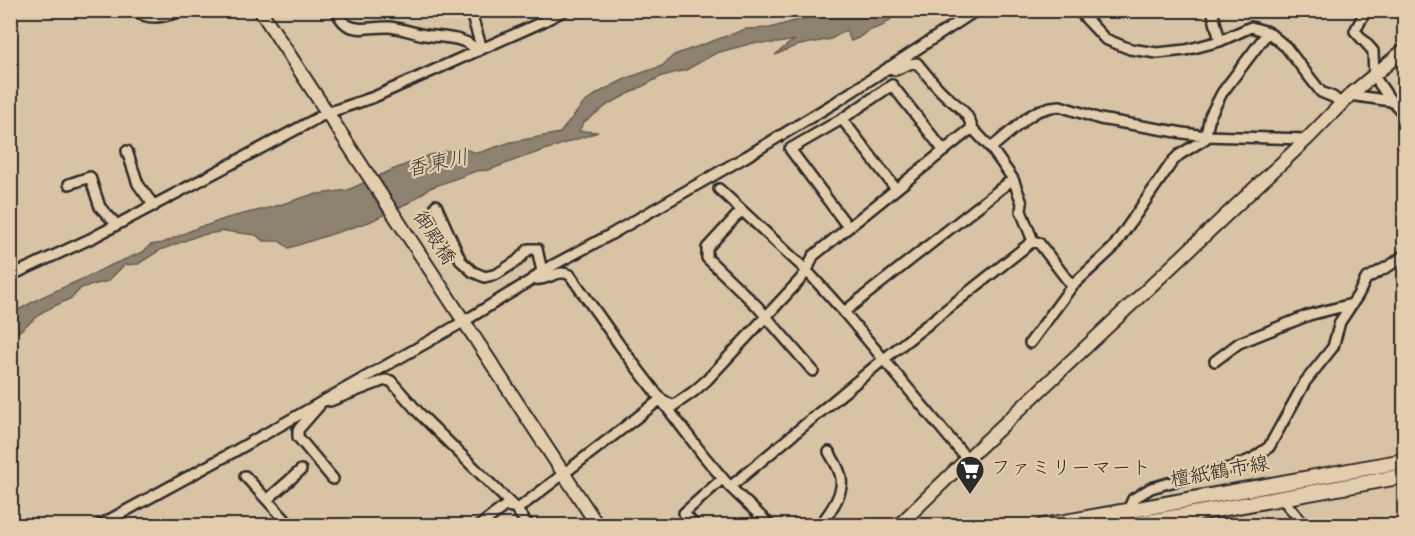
<svg xmlns="http://www.w3.org/2000/svg" width="1415" height="536" font-family="'Gochi Hand','Klee One',sans-serif">
<style>
.water{fill:#8e8271;stroke:#665f55;stroke-width:1.5}
.lines{fill:none;stroke-linecap:round;stroke-linejoin:round}
.minor-casing{stroke:#2b2b2b;stroke-width:14}
.tertiary-casing{stroke:#2b2b2b;stroke-width:16}
.secondary-casing{stroke:#2b2b2b;stroke-width:18}
.minor{stroke:#e3cdac;stroke-width:9}
.tertiary{stroke:#e3cdac;stroke-width:12}
.secondary{stroke:#e3cdac;stroke-width:14}
.labels{text-anchor:middle;dominant-baseline:central;stroke-width:4.5;stroke-linejoin:round;paint-order:stroke}
.street-label{font-size:20px;fill:#2b2b2b;stroke:#e3cdac}
.poi-label{font-size:20px;fill:#2b2b2b;stroke:#e3cdac;text-anchor:start}
.water-label{font-size:21px;font-style:italic;fill:#44413c;stroke:#e3cdac}
</style>
<rect width="100%" height="100%" fill="#d8c3a4"/>
<filter id="ink" filterUnits="userSpaceOnUse"><feTurbulence type="fractalNoise" baseFrequency=".0167" numOctaves="2"/><feDisplacementMap in="SourceGraphic" scale="12" xChannelSelector="R" yChannelSelector="G"/><feConvolveMatrix kernelMatrix="1 2 1 2 8 2 1 2 1" color-interpolation-filters="sRGB"/></filter>
<g filter="url(#ink)">
<path class="water" d="M830,11H901L882,26L868,31L858,38L851,41L846,30L831,39L795,46L775,55L787,45L795,40L778,43H753L716,53L686,70L662,76L609,104L583,123L579,131L598,132L518,159L489,170L476,171L430,188L410,202L369,222L289,248L279,241H263L256,235L224,231L197,236L160,250L138,264L124,265L108,281L81,288L72,298L44,311L11,338V314L42,297L89,276L109,266L143,252L150,245L163,243L199,227L208,225L227,218L273,207L311,195L348,190L392,170L430,155L460,148L478,153L511,142L560,133L583,104L598,93L627,78L662,66L674,55L746,29L770,28Z"/>
<g class="lines">
<g class="minor-casing">
<path id="minor" d="M134,10C152,23 167,15 186,10
M336,10C339,16 342,22 347,25C360,32 376,26 389,27C401,28 413,33 425,35C444,38 464,36 478,51
M470,10L482,49
M1078,10L1105,39L1130,49L1157,53L1186,50L1220,41L1251,27L1268,32L1286,47L1321,92L1333,97L1341,103
M1212,10L1220,41
M1366,10L1355,31L1373,51L1374,76L1391,101
M889,67L895,70L909,64L917,63C925,73 933,83 942,92C955,105 968,110 972,128
M1350,95L1391,101L1396,105L1404,115
M842,119L896,189
M991,148L1028,117L1038,111L1051,107L1060,106L1100,119L1183,133L1206,136L1307,139
M127,151L138,184L154,206
M69,184L90,177L100,207L117,225
M719,189L807,271L844,312L967,459
M436,205L461,261L473,272L485,277L497,274L517,261L529,249H537L542,271
M741,211L707,248V258L757,306L813,371
M848,227L790,149L842,119L892,85L944,151
M10,276L92,238L327,113L374,97L542,22L565,10
M533,279C547,282 557,268 570,275L621,347L703,455L730,487L771,526
M1072,286L1113,248L1172,162L1179,155L1205,139L1210,116L1222,93L1268,32
M844,312L1013,179
M1030,343L1072,286L1039,243L1033,241
M1215,361L1239,343L1309,315L1352,304
M330,401L385,380L391,381L419,413L515,508L529,526
M319,406L298,430V437L333,479
M245,476L291,526
M1281,497L1305,526
M267,500L301,470
M1128,510L1133,499L1151,488L1172,482L1233,467L1252,459L1269,447L1305,382L1333,347L1340,322L1358,295L1366,279L1394,263L1404,255
M98,526L228,455L463,322L533,279L542,271L608,236L747,156L836,102L977,10
M479,526L505,506L519,508L661,399L673,406L693,392L707,380L799,281L807,271L813,256L972,128L991,148L1013,179L1022,203L1021,211L1033,241L884,359L730,487
M695,526L684,513L722,479
M819,526C829,514 844,494 841,478C840,469 833,459 829,452"/>
</g>
<g class="tertiary-casing">
<path id="tertiary" d="M260,10L598,526
M898,526L967,459L1307,139L1350,95L1404,50"/>
</g>
<g class="secondary-casing">
<path id="secondary" d="M1043,526L1404,461
M1126,526L1404,476"/>
</g>
<use href="#minor" class="minor"/>
<use href="#tertiary" class="tertiary"/>
<use href="#secondary" class="secondary"/>
</g>
</g>
<defs>
<g id="supermarket-pin" transform="scale(1.5)"><path d="M0 17L-7.5 6A9.5 9.5 0 1 1 7.5 6Z" fill="#2b2b2b" stroke="#e3cdac"/><path d="M-6-5.5h2.5l.6 2H6L4.5 2H-2.5L-4.4-4H-6ZM-1.5 3.2a1.3 1.3 0 1 0 .1 0ZM3 3.2a1.3 1.3 0 1 0 .1 0Z" fill="#fff"/></g>
</defs>
<g fill-rule="evenodd">
<use href="#supermarket-pin" x="970" y="470"/>
</g>
<g class="labels">
<g class="street-label">
<text transform="translate(432 239) rotate(57)">御殿橋</text>
<text transform="translate(1220 474) rotate(-10)">檀紙鶴市線</text>
</g>
<g class="poi-label">
<text x="991" y="470">ファミリーマート</text>
</g>
<g class="water-label">
<text transform="translate(438 166) rotate(-12)">香東川</text>
</g>
</g>
<rect width="1415" height="536" fill="none" stroke="#e3cdac" stroke-width="36"/>
<rect x="18" y="18" width="1379" height="500" fill="none" stroke="#2b2b2b" stroke-width="2" filter="url(#ink)"/>
</svg>
